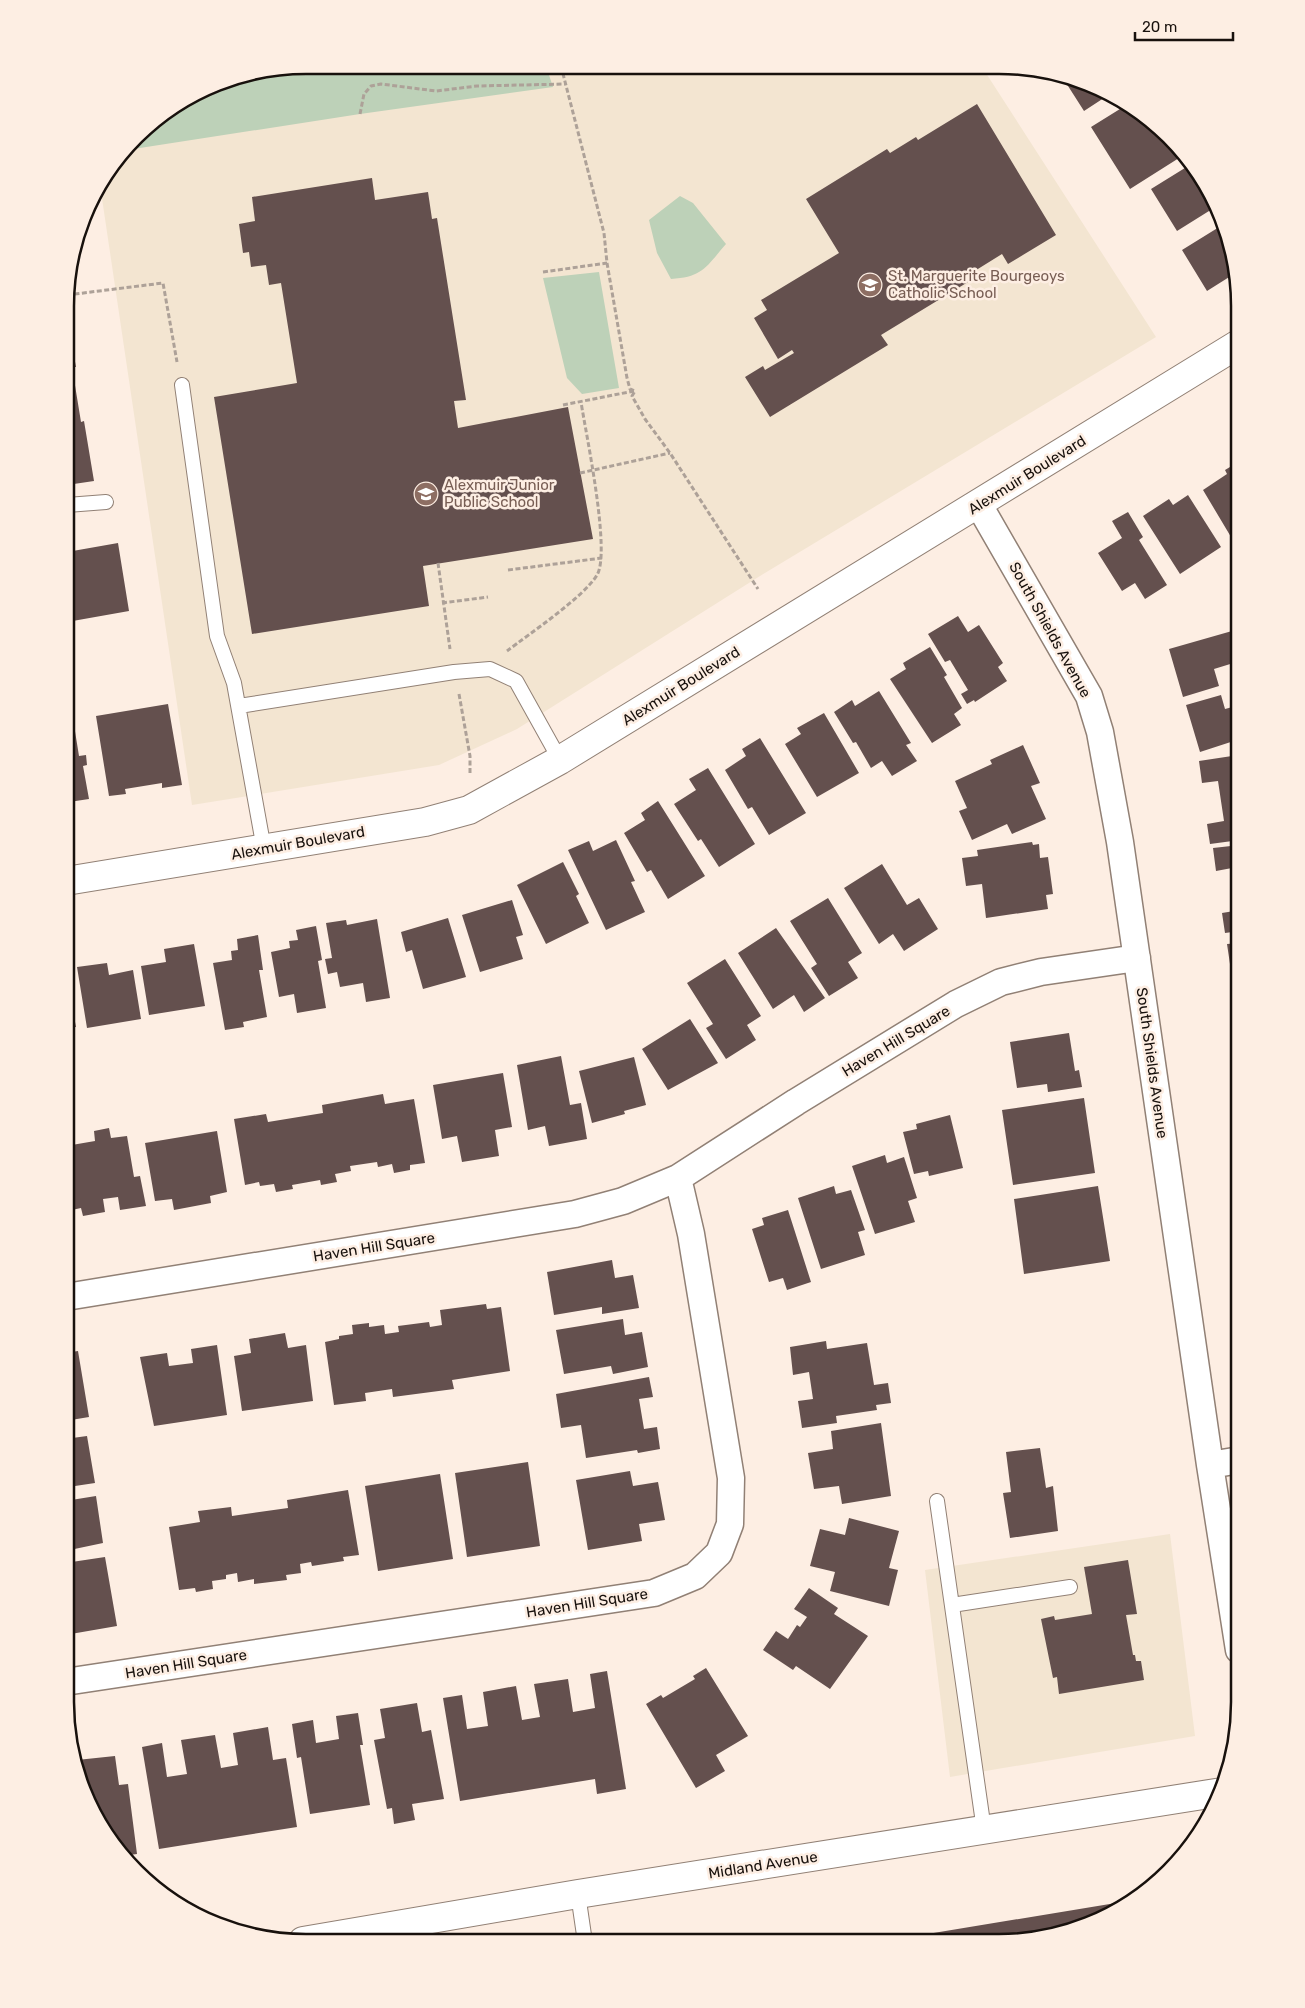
<svg xmlns="http://www.w3.org/2000/svg" width="1305" height="2008" font-family="Rubik,sans-serif">
<style>
.education{fill:#f3e5d1}
.green{fill:#bdd1b8}
.building{fill:#64504e}
.lines{fill:none;stroke-linecap:round;stroke-linejoin:round}
.service-casing{stroke:#918075;stroke-width:16}
.minor-casing{stroke:#918075;stroke-width:29}
.tertiary-casing{stroke:#918075;stroke-width:30}
.secondary-casing{stroke:#918075;stroke-width:30}
.path{stroke:#ada198;stroke-width:3;stroke-dasharray:5 2.5;stroke-linecap:butt}
.service{stroke:#fff;stroke-width:14}
.minor{stroke:#fff;stroke-width:26}
.tertiary{stroke:#fff;stroke-width:28}
.secondary{stroke:#fff;stroke-width:28}
.labels{text-anchor:middle;dominant-baseline:central;stroke-width:5;stroke-linejoin:round;paint-order:stroke}
.education-label{font-size:15px;fill:#785e54;stroke:#fdeee3;text-anchor:start}
.street-label{font-size:15px;fill:#18110d;stroke:#fdeee3}
.rim{fill:none;stroke:#18110d;stroke-width:2.5}
</style>
<rect width="100%" height="100%" fill="#fdeee3"/>
<path class="education" d="M305,65L982,67L1156,337L760,576L517,729L439,765L192,805L100,185L147,125L214,83Z
M1170,1534L1195,1736L950,1777L925,1570Z"/>
<path class="green" d="M305,65L546,66L553,87L360,114L127,150L147,125L214,83Z
M680,196L693,203L726,244C706,267 703,277 671,279L657,253L649,220Z
M599,272L619,388L582,394L567,378L543,278Z"/>
<path class="building" d="M1061,75L1091,83L1110,94L1084,111Z
M977,104L1056,235L1008,264L1002,254L965,277L968,282L881,335L888,345L770,417L745,377L763,366L765,370L794,353L792,350L778,359L754,318L767,310L761,300L839,253L806,199L887,149L890,153L916,137L918,140Z
M1128,104L1146,114L1161,130L1179,158L1130,189L1091,127Z
M1193,163L1217,206L1177,231L1151,189Z
M372,178L375,200L428,192L432,219L437,218L466,400L454,401L458,428L568,407L593,539L423,566L429,606L252,634L214,397L297,383L281,283L269,285L266,265L251,267L249,252L243,253L239,224L255,221L252,197Z
M1224,224L1234,274L1207,291L1182,250Z
M67,318L76,367H72L81,422L84,421L94,481L67,485Z
M1240,461V539L1234,542L1203,490L1227,474L1225,470Z
M1188,495L1221,547L1180,574L1143,516L1169,499L1173,505Z
M1128,512L1143,537L1139,540L1167,585L1145,599L1135,583L1122,591L1098,553L1122,538L1112,521Z
M118,543L129,611L67,622V552Z
M958,616L968,632L979,625L1003,663L998,667L1007,681L975,702L974,700L967,704L961,694L968,690L950,660L945,662L928,634Z
M1232,631L1240,661L1214,669L1219,686L1183,697L1169,649Z
M930,647L947,675L944,677L962,708L954,714L961,725L932,743L890,679L906,669L903,663Z
M879,691L911,743L906,745L917,761L892,776L882,761L871,768L856,742L853,743L834,712L852,700L855,706Z
M1221,695L1225,709L1240,705V739L1200,752L1186,705Z
M168,704L182,785L162,788V783L125,789L126,794L109,796L96,716Z
M824,713L859,773L817,797L785,744L801,734L797,728Z
M74,725L79,756L86,755L87,765L83,766L89,799L69,802L66,789V726Z
M760,738L806,813L769,835L752,807L748,809L725,770L746,756L742,749Z
M1023,745L1040,783L1031,786L1046,819L1012,834L1007,824L972,840L959,811L967,808L955,781L992,764L990,760Z
M1232,756L1234,762L1240,761V840L1210,844L1207,824L1224,821L1218,781L1202,783L1199,761Z
M708,768L755,844L719,867L701,839L698,841L674,804L696,790L689,779Z
M658,801L705,876L668,899L651,870L647,872L624,833L645,820L641,813Z
M616,840L635,881L631,882L645,912L606,930L568,850L589,841L593,851Z
M1032,842L1033,845L1039,844L1040,858L1048,857L1053,894L1046,895L1048,909L986,918L982,884L966,886L962,858L978,856L977,850Z
M1240,845V886L1235,887L1232,868L1216,871L1213,848Z
M563,862L579,894L576,896L589,923L546,944L517,885Z
M882,864L907,905L919,898L938,929L904,951L893,934L879,944L844,888Z
M828,898L862,953L848,962L858,978L829,996L811,968L817,964L790,921Z
M512,900L523,935L516,937L523,959L480,972L462,915Z
M1240,910V931L1225,933L1222,913Z
M448,918L466,977L423,989L412,950L406,952L401,932Z
M377,919L390,998L366,1002L363,983L340,987L337,972L328,974L325,959L332,958L326,923L346,920L347,925Z
M316,926L322,960L318,961L326,1008L297,1013L294,994L279,997L271,952L290,948L289,941L298,940L296,930Z
M776,928L825,998L804,1012L794,995L773,1009L738,953Z
M258,935L263,970H259L267,1017L243,1022L244,1027L225,1030L213,963L232,960L231,951L238,950L237,939Z
M1240,943V962L1230,964L1227,944Z
M194,944L205,1006L149,1015L141,966L166,962L164,949Z
M725,959L761,1016L747,1025L756,1040L726,1059L706,1028L713,1024L687,983Z
M107,963L109,975L133,970L141,1019L87,1028L77,967Z
M66,975L76,1027L66,1028Z
M1240,986V1025L1236,1026L1231,988Z
M690,1019L718,1063L668,1090L642,1049Z
M1069,1033L1075,1071L1079,1070L1082,1087L1048,1092L1047,1084L1017,1088L1010,1042Z
M561,1056L570,1105L581,1103L587,1139L549,1146L545,1126L528,1130L517,1065Z
M634,1057L646,1105L624,1111L625,1114L592,1123L579,1071Z
M503,1073L512,1127L495,1130L499,1156L462,1162L457,1136L442,1139L433,1085Z
M383,1094L385,1104L414,1099L425,1163L410,1165V1170L394,1173L392,1164L378,1167L377,1162L350,1166L351,1171L335,1174L337,1182L321,1185L320,1180L292,1185L293,1189L276,1192L274,1184L260,1186L259,1182L245,1185L234,1119L266,1114L268,1122L323,1113L322,1105Z
M1084,1098L1095,1173L1013,1185L1002,1110Z
M950,1115L963,1168L929,1176L928,1171L914,1174L903,1132L917,1129L916,1124Z
M109,1128L111,1138L127,1136L134,1177L140,1176L146,1206L120,1210L118,1197L103,1199L105,1212L83,1216L81,1208L67,1211L66,1146L95,1141L94,1131Z
M217,1131L227,1192L210,1196L211,1203L174,1210L172,1199L155,1201L145,1143Z
M885,1155L887,1163L904,1157L917,1198L908,1201L915,1222L875,1234L852,1166Z
M834,1186L836,1194L851,1190L865,1230L858,1232L865,1255L821,1269L798,1198Z
M1098,1186L1110,1261L1024,1274L1014,1199Z
M788,1210L811,1282L787,1290L783,1278L769,1282L752,1229L764,1225L762,1218Z
M612,1260L615,1278L633,1275L639,1308L602,1314V1307L554,1315L547,1272Z
M486,1304L487,1309L501,1307L510,1371L452,1380L454,1389L393,1397L392,1389L365,1393L366,1401L334,1405L325,1342L339,1339V1336L353,1334L352,1325L369,1323V1327L384,1325L385,1334L399,1332L398,1326L429,1322L430,1327L442,1325L440,1310Z
M623,1319L625,1335L642,1332L648,1367L613,1374L611,1366L564,1374L556,1330Z
M285,1333L288,1348L306,1345L313,1401L242,1411L234,1356L251,1353L249,1339Z
M826,1341L827,1349L867,1343L874,1385L888,1383L891,1403L876,1405L877,1410L836,1416L837,1423L802,1428L798,1401L813,1399L809,1372L793,1375L790,1347Z
M217,1345L227,1415L154,1426L140,1357L167,1353L169,1366L193,1363L191,1349Z
M78,1351L89,1417L65,1421V1353Z
M649,1377L653,1397L639,1399L644,1429L657,1427L660,1449L638,1453L637,1450L586,1458L581,1425L561,1428L556,1394Z
M881,1423L891,1496L842,1504L839,1486L814,1489L808,1453L833,1449L831,1431Z
M87,1436L95,1483L75,1486L74,1483L65,1484V1439Z
M1040,1448L1046,1488L1053,1486L1058,1531L1010,1538L1003,1493L1011,1492L1006,1452Z
M528,1462L540,1546L467,1557L455,1473Z
M630,1471L633,1486L658,1482L665,1520L639,1524L642,1541L588,1550L576,1480Z
M440,1474L453,1559L378,1571L365,1486Z
M348,1490L359,1555L343,1557L344,1561L312,1566L311,1562L300,1564L301,1573L286,1575L287,1580L254,1584V1579L238,1582L237,1573L226,1575V1579L212,1581L213,1589L196,1592L195,1588L179,1590L169,1527L200,1522L198,1511L231,1507L232,1516L288,1508L287,1500Z
M96,1496L103,1543L65,1551V1501Z
M849,1518L899,1531L889,1568L898,1570L889,1606L830,1591L835,1572L810,1566L820,1529L845,1535Z
M105,1557L117,1626L65,1635V1563Z
M1128,1560L1137,1614L1126,1615L1133,1655H1135L1136,1661H1141L1144,1680L1059,1694L1057,1677L1053,1678L1041,1619L1054,1616L1055,1620L1092,1614L1084,1567Z
M809,1588L838,1608L834,1614L868,1636L830,1689L796,1666L793,1670L763,1650L776,1631L788,1639L797,1625L800,1627L807,1617L794,1609Z
M706,1668L748,1736L716,1755L725,1771L696,1788L646,1704L661,1695L663,1698L695,1679L693,1676Z
M607,1671L626,1789L597,1794L595,1779L460,1801L443,1698L462,1695L467,1729L488,1726L483,1692L516,1686L522,1720L540,1717L534,1684L568,1679L573,1712L595,1708L590,1674Z
M417,1703L422,1732L431,1730L444,1799L412,1804L415,1820L394,1824L392,1808L387,1809L374,1740L385,1738L380,1709Z
M358,1713L363,1745H360L370,1805L310,1814L301,1757L297,1758L292,1724L313,1720L316,1743L339,1739L336,1716Z
M268,1727L273,1760L286,1758L297,1827L159,1849L142,1747L162,1743L167,1777L187,1774L181,1740L215,1735L221,1768L238,1765L233,1733Z
M115,1756L119,1785L128,1784L137,1854L122,1856L115,1849L83,1795L77,1760Z
M1134,1900L1092,1925L1000,1943H873Z"/>
<g class="lines">
<g class="service-casing">
<path id="service" d="M182,385L217,636L234,683L264,849
M67,505L106,502
M239,706L454,672L490,669L516,681L560,760
M937,1501L984,1830
M952,1605L1070,1587
M578,1894L585,1942"/>
</g>
<g class="minor-casing">
<path id="minor" d="M979,505L1089,696L1100,732L1120,842L1210,1465L1239,1650
M66,1297L575,1214L623,1201L678,1178L796,1102L956,1004L1001,982L1041,972L1137,958
M1210,1465L1240,1460
M65,1682L654,1593L695,1576L719,1553L730,1524L731,1478L691,1234L678,1178"/>
</g>
<g class="tertiary-casing">
<path id="tertiary" d="M66,881L425,822L469,810L560,760L1240,343"/>
</g>
<g class="secondary-casing">
<path id="secondary" d="M303,1941L578,1894L1222,1792"/>
</g>
<path class="path" d="M561,66L604,233L607,263L627,378L630,389L635,391L632,396L645,419L670,453L758,589
M360,114L364,94L371,86L381,84L436,91L477,86L566,84
M543,272L607,263
M67,295L163,283L177,362
M563,405L634,391
M580,473L670,453
M438,563L450,649
M508,570L602,558
M442,603L488,597
M507,651C529,634 584,597 597,575C611,552 586,434 581,402
M459,694L470,756V775"/>
<use href="#service" class="service"/>
<use href="#minor" class="minor"/>
<use href="#tertiary" class="tertiary"/>
<use href="#secondary" class="secondary"/>
</g>
<defs>
<g id="school-disc" transform="scale(1.25)"><circle r="9.5" fill="#8d6e63" stroke="#fdeee3"/><path d="M0-5L7-2L0 1L-7-2ZM-4 1L0 2.5L4 1V4Q0 6-4 4Z" fill="#fff"/></g>
</defs>
<g fill-rule="evenodd">
<use href="#school-disc" x="870" y="285"/>
<use href="#school-disc" x="426" y="494"/>
</g>
<g class="labels">
<g class="education-label">
<text x="888" y="276">St. Marguerite Bourgeoys<tspan x="888" dy="17">Catholic School</tspan></text>
<text x="444" y="485">Alexmuir Junior<tspan x="444" dy="17">Public School</tspan></text>
</g>
<g class="street-label">
<text transform="translate(1027 475) rotate(-32)">Alexmuir Boulevard</text>
<text transform="translate(1050 630) rotate(61)">South Shields Avenue</text>
<text transform="translate(681 686) rotate(-32)">Alexmuir Boulevard</text>
<text transform="translate(298 843) rotate(-10)">Alexmuir Boulevard</text>
<text transform="translate(896 1041) rotate(-31)">Haven Hill Square</text>
<text transform="translate(1152 1063) rotate(82)">South Shields Avenue</text>
<text transform="translate(374 1247) rotate(-9)">Haven Hill Square</text>
<text transform="translate(587 1603) rotate(-9)">Haven Hill Square</text>
<text transform="translate(186 1664) rotate(-9)">Haven Hill Square</text>
<text transform="translate(763 1865) rotate(-9)">Midland Avenue</text>
</g>
</g>
<path d="M0 0H1305V2008H0ZM306 74H999A232 232 0 0 1 1231 306V1702A232 232 0 0 1 999 1934H306A232 232 0 0 1 74 1702V306A232 232 0 0 1 306 74Z" fill="#fdeee3" fill-rule="evenodd"/>
<path class="rim" d="M306 74H999A232 232 0 0 1 1231 306V1702A232 232 0 0 1 999 1934H306A232 232 0 0 1 74 1702V306A232 232 0 0 1 306 74Z"/>
<path d="M1135 32v8h98v-8" fill="none" stroke="#18110d" stroke-width="2.5"/>
<text x="1142" y="32" font-size="15" fill="#18110d" stroke="#fdeee3" stroke-width="4" paint-order="stroke">20 m</text>
</svg>
